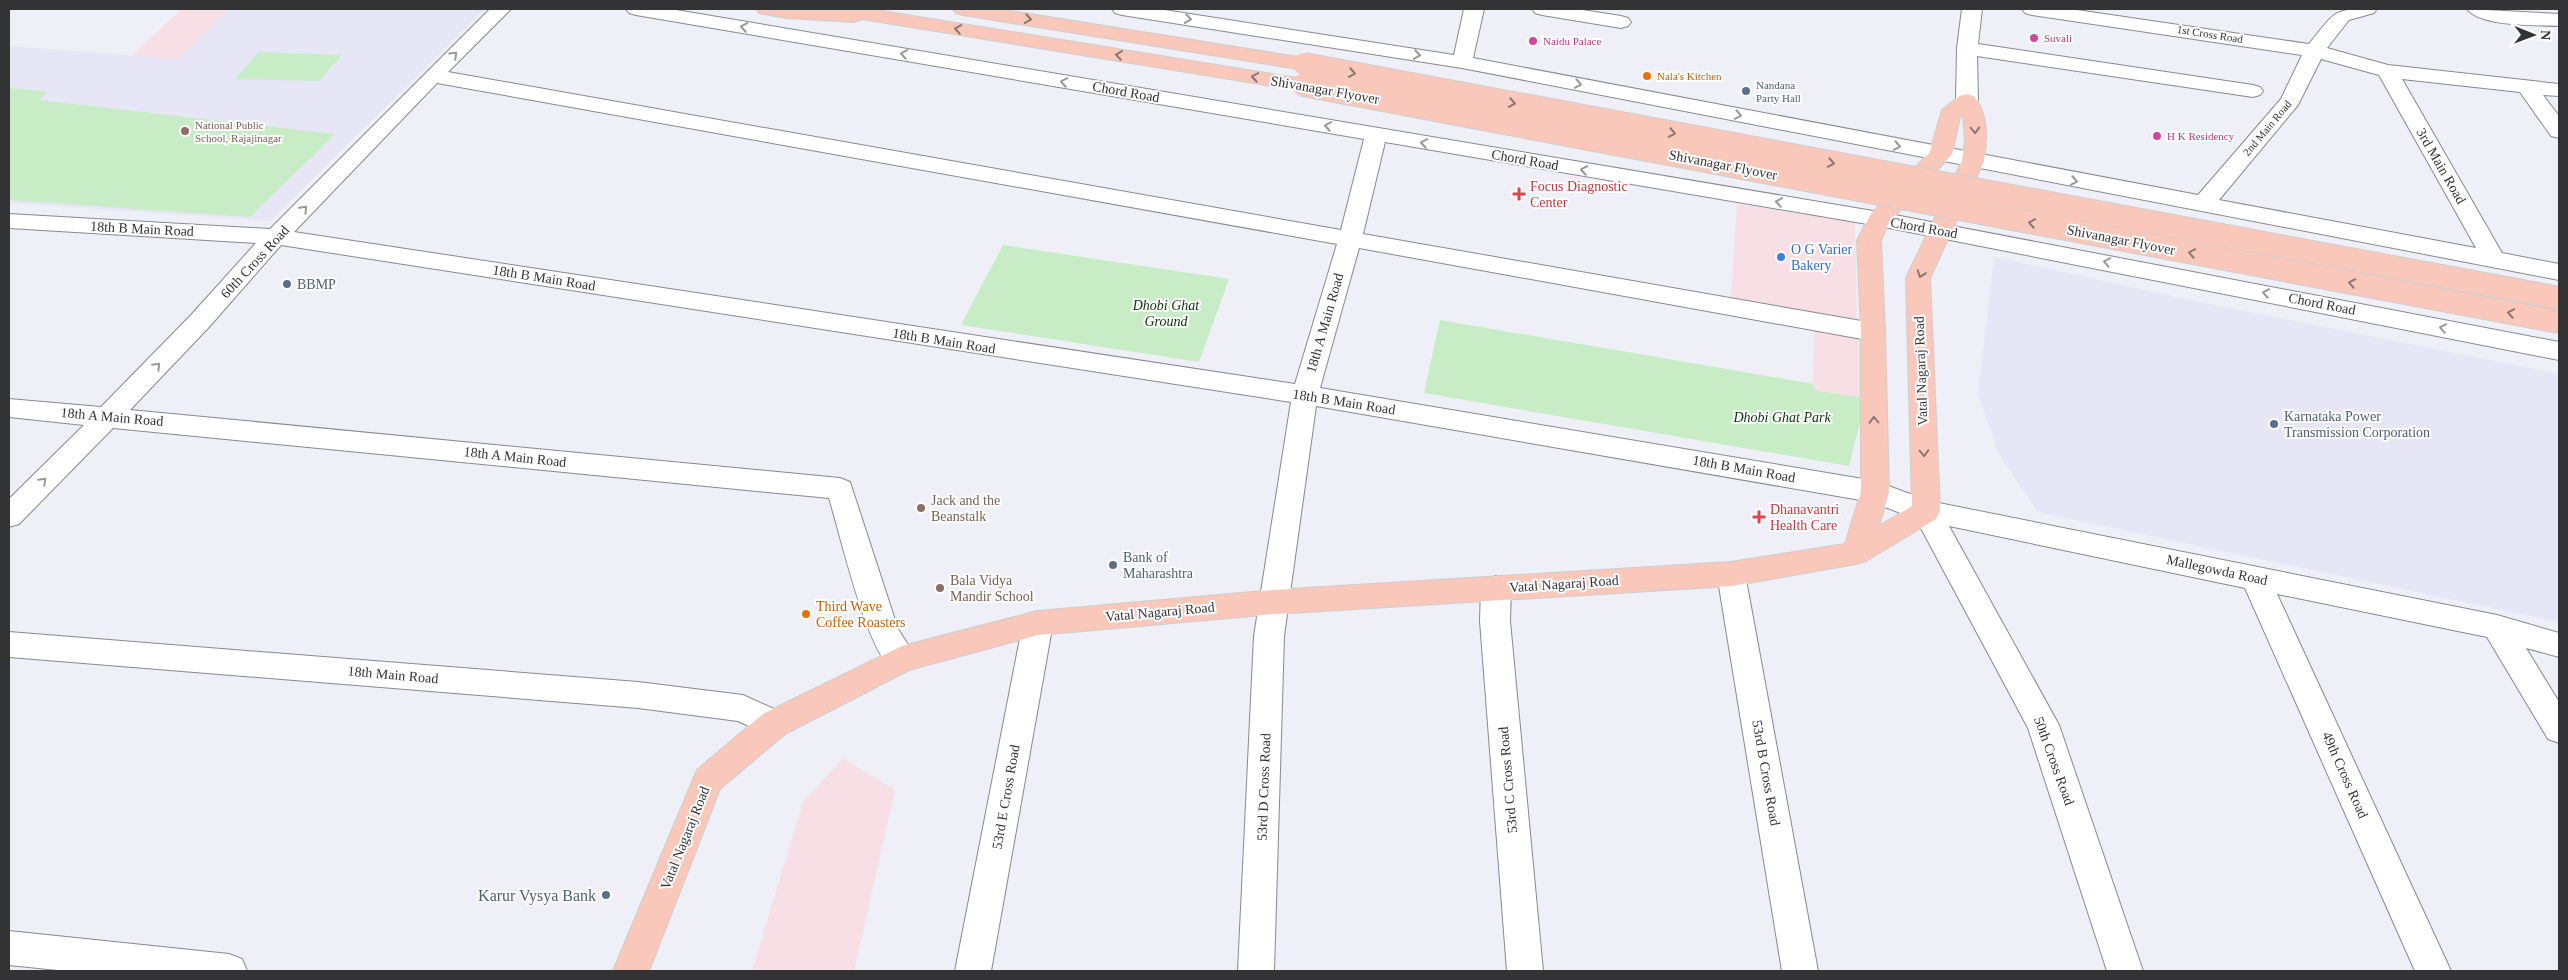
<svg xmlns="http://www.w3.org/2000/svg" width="2568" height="980" font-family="Georgia,serif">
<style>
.commercial{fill:#f8dee5}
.built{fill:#e6e6f6}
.green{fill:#c8ecc5}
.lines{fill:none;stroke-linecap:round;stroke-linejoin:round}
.minor-casing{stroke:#88888f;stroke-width:2}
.major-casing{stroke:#cececf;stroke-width:2}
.minor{fill:#fff;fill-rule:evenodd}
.major{fill:#f9c8ba;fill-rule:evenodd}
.major-bridge-casing{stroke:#cececf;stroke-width:24;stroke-linecap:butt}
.major-bridge{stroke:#f9c8ba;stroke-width:22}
.oneway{stroke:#8c7671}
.oneway2{stroke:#99999a}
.hotel-dot{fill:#d1479c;stroke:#fff;stroke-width:2}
.food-dot{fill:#e8710a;stroke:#fff;stroke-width:2}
.service-dot{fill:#5c6f8a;stroke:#fff;stroke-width:2}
.education-dot{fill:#8d6e63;stroke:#fff;stroke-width:2}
.health-dot{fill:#e0444e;stroke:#fff;stroke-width:2}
.shop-dot{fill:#3f7fe0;stroke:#fff;stroke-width:2}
.labels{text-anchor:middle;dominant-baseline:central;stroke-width:4;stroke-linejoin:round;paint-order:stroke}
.far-street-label{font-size:11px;fill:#333336;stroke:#fff}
.far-hotel-label{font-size:11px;fill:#b23c85;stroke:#fff;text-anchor:start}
.far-food-label{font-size:11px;fill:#c56008;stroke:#fff;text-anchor:start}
.far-service-label{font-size:11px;fill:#4e5e75;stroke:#fff;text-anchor:start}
.far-education-label{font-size:11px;fill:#785e54;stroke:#fff;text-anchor:start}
.street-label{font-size:14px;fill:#333336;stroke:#fff}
.health-label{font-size:14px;fill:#be3a42;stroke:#fff;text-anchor:start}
.shop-label{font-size:14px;fill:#366cbe;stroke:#fff;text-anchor:start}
.service-label{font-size:14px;fill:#4e5e75;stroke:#fff;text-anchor:start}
.park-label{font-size:14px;font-style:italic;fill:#073306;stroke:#fff}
.education-label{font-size:14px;fill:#785e54;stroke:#fff;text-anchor:start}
.food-label{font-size:14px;fill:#c56008;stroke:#fff;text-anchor:start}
.near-service-label{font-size:16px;fill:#4e5e75;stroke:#fff;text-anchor:end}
</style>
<rect width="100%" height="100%" fill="#efeff7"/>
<path class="commercial" d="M182,9H229L179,59L131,56Z
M1737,204L1855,222L1857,320L1731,299Z
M1814,329L1864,337L1866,398L1813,390Z
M843,758L895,790L854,971H752L803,802Z"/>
<path class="built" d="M229,9H485L270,221L9,203V46L179,59Z
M1994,257L2199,302L2559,374V622L2038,512L1999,454L1978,394Z"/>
<path class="green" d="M259,52L342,55L319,81L235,79Z
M9,88L48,92L39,100L335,134L250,217L9,200Z
M1003,245L1229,279L1199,362L961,325Z
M1440,320L1814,384L1813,390L1866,398L1849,466L1424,393Z"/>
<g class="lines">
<g class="minor-casing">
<path id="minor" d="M490,9H511L448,72L1341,230L1364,139L636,15L629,13L626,9H670L1879,212L2559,342V360L1879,226L1385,142L1363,234L1873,323L1882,326L1885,332L1882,338L1873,341L1359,248L1320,388L1875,481L1929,501L2497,615L2559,633V657L2526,648L2559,702V743L2548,739L2487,637L2277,594L2451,971H2415L2245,588L1949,526L2059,725L2143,971H2107L2028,728L1916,519L1872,502L1316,406L1284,636L1274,971H1238L1254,636L1291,402L281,245L209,327L130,410L840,478L850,482L898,629L917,659L913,668C905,671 898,673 891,668C866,647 840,534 829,498L113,428L19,524L9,527V499L84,425L9,417V399L101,407L191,315L256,243L9,228V214L270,229ZM437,83L1337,244L1295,384L294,232Z
M1112,9H1158L1454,55L1464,9H1484L1473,58L2198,195L2281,99L2302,55L2032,15L2025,13L2022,9H2070L2309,44C2337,10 2331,9 2377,9L2374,13L2349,20L2327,48L2388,65L2559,84V96L2543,95L2559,116V138L2551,136L2520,92L2402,79L2502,253L2559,264V280L1462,68L1122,15L1115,13ZM2321,59L2379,75L2476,248L2219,200L2298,105Z
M1532,9H1576L1621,16L1628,18L1631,22L1628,26L1621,28L1542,15L1535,13Z
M1962,9H1982L1978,44L2253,85L2260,87L2263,91L2260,95L2253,97L1977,56L1978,100L1974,104L1967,106L1960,104L1956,100L1957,48Z
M2467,9L2559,14V26C2538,25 2480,27 2467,9Z
M1731,562L1741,566L1745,574L1818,971H1782L1717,574L1721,566Z
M1496,576L1506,580L1511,588L1510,621L1543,971H1507L1480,621L1481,588L1486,580Z
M1038,611L1048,614L1053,623L991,971H955L1023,623L1028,614Z
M9,632L638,682L743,695L785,714L790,724L785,734L774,738L738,721L638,708L9,657Z
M9,931L229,954L242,959L247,971H67L9,965Z"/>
</g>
<g class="major-casing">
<path id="major" d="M756,9H870L1303,79L1310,81L1313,85L1310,89L1303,91L862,19L854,22L787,18L759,13Z
M953,9H998L1304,58L1311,60L1314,64L1311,68L1304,70L963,15L956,13Z
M1967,94L1974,96C1989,116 1987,137 1984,161L1930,278L1940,511L1936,519L1866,561L1856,564L1731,586L1274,614L1038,635L909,670L785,734L720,789L649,971H613L697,770L763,714L902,646L1038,611L1274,590L1731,562L1845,544L1861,492V332L1857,240L1871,214L1930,152L1942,110L1960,96ZM1963,114L1965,141L1962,161L1906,278L1912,506L1879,526L1889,492L1885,332L1881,240L1889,222L1952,154L1960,117Z"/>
</g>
<use href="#minor" class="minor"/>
<use href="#major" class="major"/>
<g class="major-bridge-casing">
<path id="major-bridge" d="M1304,64L2559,298
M1303,85L2559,322"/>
</g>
<use href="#major-bridge" class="major-bridge"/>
</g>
<defs><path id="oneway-chevron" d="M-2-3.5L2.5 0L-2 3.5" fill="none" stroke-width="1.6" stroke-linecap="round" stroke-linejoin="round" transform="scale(1.25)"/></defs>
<g class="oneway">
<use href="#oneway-chevron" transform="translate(1028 19) rotate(9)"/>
<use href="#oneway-chevron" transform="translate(958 29) rotate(-171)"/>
<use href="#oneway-chevron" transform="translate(1119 55) rotate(-171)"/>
<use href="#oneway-chevron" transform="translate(1352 73) rotate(11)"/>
<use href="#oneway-chevron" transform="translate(1255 77) rotate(-170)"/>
<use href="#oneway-chevron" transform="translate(1512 103) rotate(11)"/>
<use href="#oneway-chevron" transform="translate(1975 130) rotate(88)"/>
<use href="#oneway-chevron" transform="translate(1672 133) rotate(11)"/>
<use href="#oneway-chevron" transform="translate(1831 163) rotate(11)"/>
<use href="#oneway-chevron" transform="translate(2032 223) rotate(-169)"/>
<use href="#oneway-chevron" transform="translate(2192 253) rotate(-169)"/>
<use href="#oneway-chevron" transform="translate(1921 274) rotate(109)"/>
<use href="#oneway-chevron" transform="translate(2352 283) rotate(-169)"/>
<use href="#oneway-chevron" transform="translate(2511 313) rotate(-169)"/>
<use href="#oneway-chevron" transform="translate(1874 420) rotate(-91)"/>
<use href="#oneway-chevron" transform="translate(1924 453) rotate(88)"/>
</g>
<g class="oneway2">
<use href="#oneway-chevron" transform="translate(1188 19) rotate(9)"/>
<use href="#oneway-chevron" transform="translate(744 27) rotate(-170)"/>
<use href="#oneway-chevron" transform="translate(904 54) rotate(-170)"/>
<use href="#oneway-chevron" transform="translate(454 55) rotate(-44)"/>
<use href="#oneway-chevron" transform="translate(1417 55) rotate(9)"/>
<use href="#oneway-chevron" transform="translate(1064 82) rotate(-170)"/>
<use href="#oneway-chevron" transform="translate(1578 84) rotate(11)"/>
<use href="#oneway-chevron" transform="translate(1738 115) rotate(11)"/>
<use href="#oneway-chevron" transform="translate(1328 126) rotate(-170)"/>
<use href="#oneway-chevron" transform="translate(1424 143) rotate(-170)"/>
<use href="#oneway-chevron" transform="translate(1897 146) rotate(11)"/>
<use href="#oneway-chevron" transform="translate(1584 170) rotate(-170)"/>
<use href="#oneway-chevron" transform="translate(2074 181) rotate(11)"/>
<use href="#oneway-chevron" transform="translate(1779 202) rotate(-170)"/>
<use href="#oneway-chevron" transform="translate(304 209) rotate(-47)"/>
<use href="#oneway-chevron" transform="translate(2107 262) rotate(-169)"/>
<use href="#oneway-chevron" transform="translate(2266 293) rotate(-169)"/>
<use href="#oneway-chevron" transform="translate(2443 328) rotate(-169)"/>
<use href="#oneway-chevron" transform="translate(157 366) rotate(-46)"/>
<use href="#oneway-chevron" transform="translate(43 481) rotate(-45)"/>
</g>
<g class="hotel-dot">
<circle cx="2034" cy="38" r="5"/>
<circle cx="1533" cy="41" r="5"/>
<circle cx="2157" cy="136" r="5"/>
</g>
<g class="food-dot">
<circle cx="1647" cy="76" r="5"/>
<circle cx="806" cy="614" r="5"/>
</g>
<g class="service-dot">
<circle cx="1746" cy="91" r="5"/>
<circle cx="287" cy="284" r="5"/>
<circle cx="2274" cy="424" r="5"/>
<circle cx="1113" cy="565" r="5"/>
<circle cx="606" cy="895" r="5"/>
</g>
<g class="education-dot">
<circle cx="185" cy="131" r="5"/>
<circle cx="921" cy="508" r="5"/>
<circle cx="940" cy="588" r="5"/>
</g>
<g class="health-dot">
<path d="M1516.5 186.5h5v5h5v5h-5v5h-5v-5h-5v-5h5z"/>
<path d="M1756.5 509.5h5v5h5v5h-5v5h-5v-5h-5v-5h5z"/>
</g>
<circle class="shop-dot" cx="1781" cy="257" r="5"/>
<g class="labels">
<g class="far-street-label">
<text transform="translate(2210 34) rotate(9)">1st Cross Road</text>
<text transform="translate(2267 128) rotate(-50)">2nd Main Road</text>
</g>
<g class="far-hotel-label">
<text x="2044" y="38">Suvali</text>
<text x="1543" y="41">Naidu Palace</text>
<text x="2167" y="136">H K Residency</text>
</g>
<g class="far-food-label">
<text x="1657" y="76">Nala's Kitchen</text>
</g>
<g class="far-service-label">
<text x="1756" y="85">Nandana<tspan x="1756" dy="13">Party Hall</tspan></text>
</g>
<g class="far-education-label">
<text x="195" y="125">National Public<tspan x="195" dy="13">School, Rajajinagar</tspan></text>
</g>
<g class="street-label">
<text transform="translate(1325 90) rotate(10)">Shivanagar Flyover</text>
<text transform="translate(1126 92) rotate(10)">Chord Road</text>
<text transform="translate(1525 160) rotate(10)">Chord Road</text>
<text transform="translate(1723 165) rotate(11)">Shivanagar Flyover</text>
<text transform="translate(2441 166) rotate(60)">3rd Main Road</text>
<text transform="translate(1924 228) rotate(10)">Chord Road</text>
<text transform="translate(142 229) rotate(3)">18th B Main Road</text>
<text transform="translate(2121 240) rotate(11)">Shivanagar Flyover</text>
<text transform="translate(255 262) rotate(-47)">60th Cross Road</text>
<text transform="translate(544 278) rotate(9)">18th B Main Road</text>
<text transform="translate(2322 304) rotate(11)">Chord Road</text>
<text transform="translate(1325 323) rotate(-74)">18th A Main Road</text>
<text transform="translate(944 341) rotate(9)">18th B Main Road</text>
<text transform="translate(1921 371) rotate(-92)">Vatal Nagaraj Road</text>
<text transform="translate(1344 402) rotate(9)">18th B Main Road</text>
<text transform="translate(112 417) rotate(5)">18th A Main Road</text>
<text transform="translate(515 457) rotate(6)">18th A Main Road</text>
<text transform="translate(1744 469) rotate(10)">18th B Main Road</text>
<text transform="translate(2217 570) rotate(12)">Mallegowda Road</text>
<text transform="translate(1564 584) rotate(-4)">Vatal Nagaraj Road</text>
<text transform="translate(1160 612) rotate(-5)">Vatal Nagaraj Road</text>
<text transform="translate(393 675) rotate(5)">18th Main Road</text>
<text transform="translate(2054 761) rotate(70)">50th Cross Road</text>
<text transform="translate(1766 773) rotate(80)">53rd B Cross Road</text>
<text transform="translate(2345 775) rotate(66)">49th Cross Road</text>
<text transform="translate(1508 780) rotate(-95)">53rd C Cross Road</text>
<text transform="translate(1264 787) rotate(-88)">53rd D Cross Road</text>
<text transform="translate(1006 797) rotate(-80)">53rd E Cross Road</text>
<text transform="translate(685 838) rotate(-68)">Vatal Nagaraj Road</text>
</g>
<g class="health-label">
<text x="1530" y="186">Focus Diagnostic<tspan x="1530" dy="16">Center</tspan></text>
<text x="1770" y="509">Dhanavantri<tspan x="1770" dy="16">Health Care</tspan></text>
</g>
<g class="shop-label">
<text x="1791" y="249">O G Varier<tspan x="1791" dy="16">Bakery</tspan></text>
</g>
<g class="service-label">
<text x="297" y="284">BBMP</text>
<text x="2284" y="416">Karnataka Power<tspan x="2284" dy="16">Transmission Corporation</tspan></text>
<text x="1123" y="557">Bank of<tspan x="1123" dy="16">Maharashtra</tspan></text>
</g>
<g class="park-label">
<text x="1166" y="305">Dhobi Ghat<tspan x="1166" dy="16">Ground</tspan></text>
<text x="1782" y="417">Dhobi Ghat Park</text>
</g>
<g class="education-label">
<text x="931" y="500">Jack and the<tspan x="931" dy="16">Beanstalk</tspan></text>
<text x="950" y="580">Bala Vidya<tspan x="950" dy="16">Mandir School</tspan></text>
</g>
<g class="food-label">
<text x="816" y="606">Third Wave<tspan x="816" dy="16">Coffee Roasters</tspan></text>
</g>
<g class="near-service-label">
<text x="596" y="895">Karur Vysya Bank</text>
</g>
</g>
<rect width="2568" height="980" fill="none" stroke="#333336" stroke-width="20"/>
<g transform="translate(2533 35) rotate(91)" stroke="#ffffff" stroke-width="4" paint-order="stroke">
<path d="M0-4L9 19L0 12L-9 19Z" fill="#333336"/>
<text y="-8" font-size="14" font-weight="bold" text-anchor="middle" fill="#333336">N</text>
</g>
</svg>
